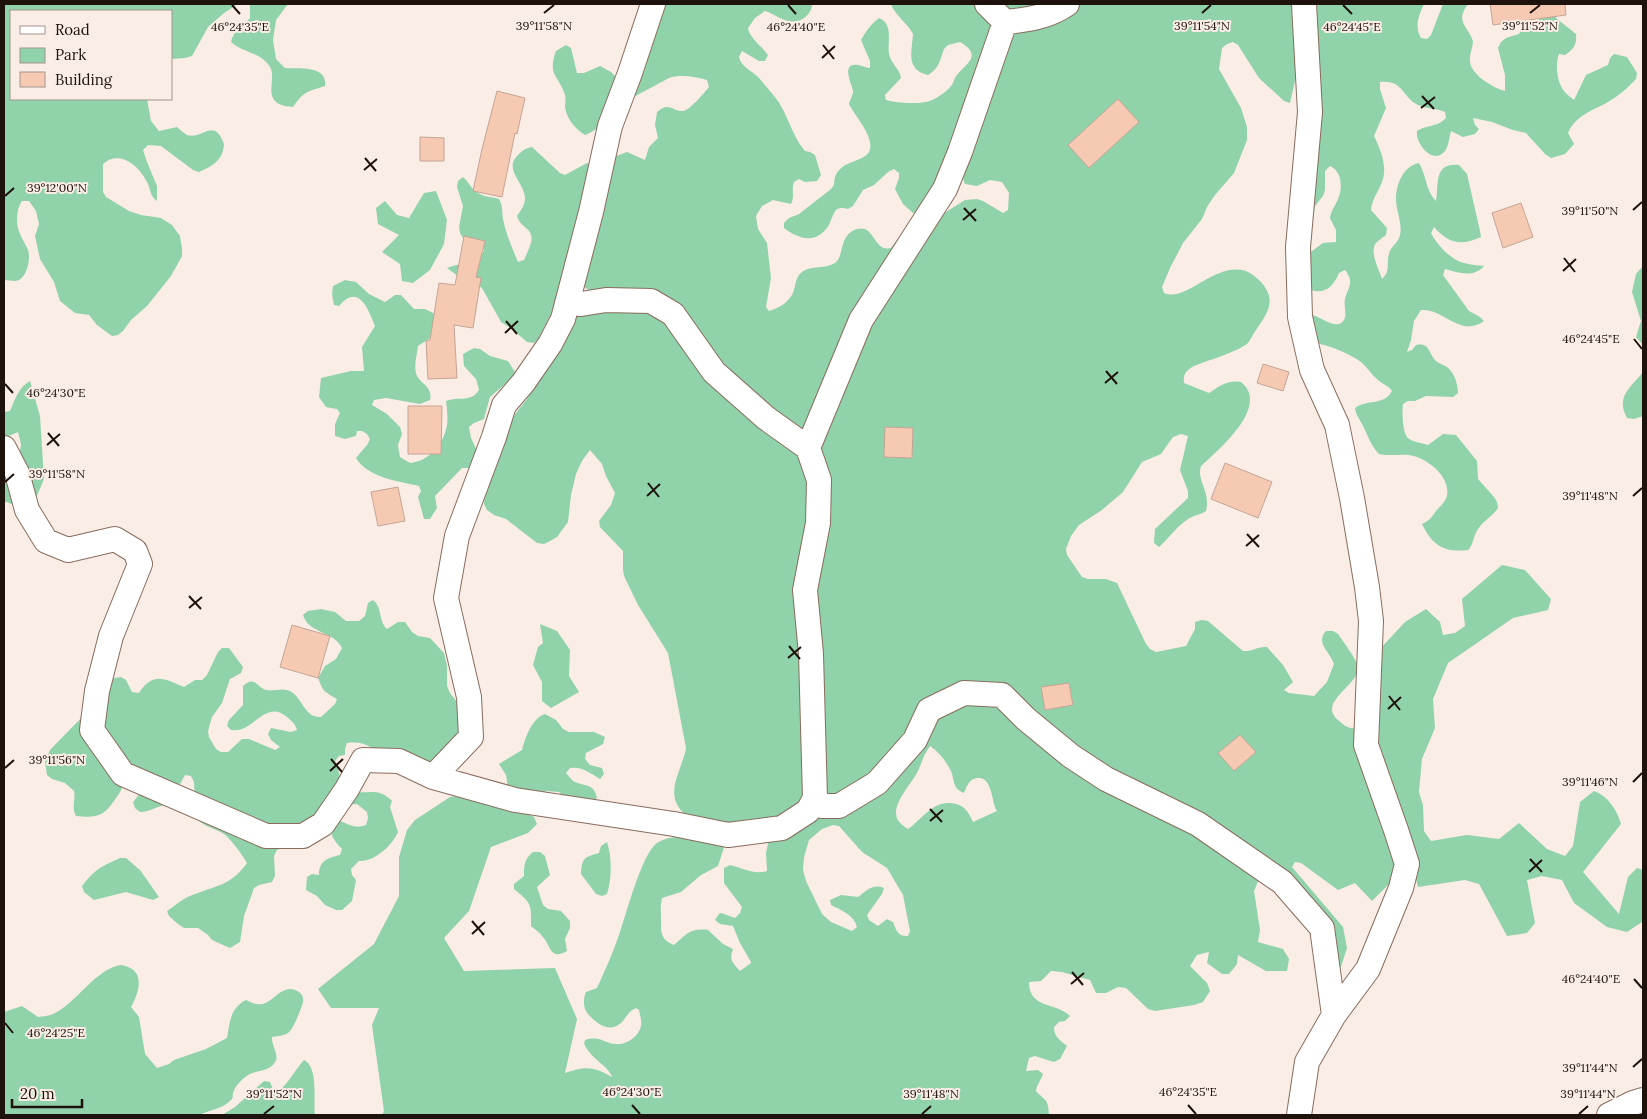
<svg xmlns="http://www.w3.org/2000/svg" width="1647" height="1119" font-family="Lora,serif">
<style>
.green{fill:#90d2aa;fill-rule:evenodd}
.building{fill:#f6c9b3;stroke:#c4a595}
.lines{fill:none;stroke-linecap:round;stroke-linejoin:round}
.street-casing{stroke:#896c5e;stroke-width:26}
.street{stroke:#fff;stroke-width:24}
.ticks{fill:none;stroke:#1d120c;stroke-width:2}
.ticks-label{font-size:12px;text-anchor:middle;fill:#1d120c;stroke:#faede6;stroke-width:4;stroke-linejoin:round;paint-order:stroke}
</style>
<rect width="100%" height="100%" fill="#faede6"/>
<path class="green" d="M4,4H238L224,13L208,27L192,56L185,58L171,59V11H11V99H147L151,121L159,131L177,127C180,130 184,133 187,135C203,140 214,116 224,144C223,160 213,166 199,172L193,170L161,146L148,145L143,150L147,162L157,186V201C150,196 151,191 148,184C140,166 120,149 103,164V192L106,197L129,211L141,215L161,218L172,225L180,236L182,249V256L171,276L147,306L131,320L123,331L118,335L112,336L97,325L89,315L75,313L60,301L54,282L40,259L35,236L39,224L36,211L29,201H22C17,208 16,219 18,228C20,236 25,243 28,250C31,259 27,279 16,281C12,281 7,280 4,280Z
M250,4H288L276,20L273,40L276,59L285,68C299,69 328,65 325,86C307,92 304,91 293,107C258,105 278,80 270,67C261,52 243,53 231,42C233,30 243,27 250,18Z
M664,4H812C812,15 800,24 788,21C782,20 772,13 765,11L755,18L748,28C750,39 762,46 768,55L765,61H759L742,51L739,57C741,66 750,70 757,76C763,82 769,90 775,97C788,113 791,135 805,151L810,152L815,155L821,175L817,181L805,182L799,179L794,182C791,190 795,197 791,204L773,200L762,206L756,216L758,229L767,243L771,278L766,307L769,311C779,308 788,303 793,293C796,286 795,277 802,272C811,265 826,269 835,263C845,256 838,235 857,229C875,224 873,252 891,248L899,237L903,234L941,215L965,200L977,199L983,201L1003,213L1008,210L1009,193L1002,182L990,180L977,186L965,184C962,179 961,142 960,133L951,142L950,149L937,176L935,201L919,212L913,213L903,204L895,189L899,178V173L894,169L888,172L874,185L863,190L853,206L848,209C844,208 840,207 836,210C833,214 831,220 829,225C817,244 800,240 784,228V223L789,218L799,214L831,189L834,185C834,154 875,167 870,142C867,128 855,116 849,104C850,100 853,95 853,91C852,85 840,62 858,65C862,65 865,68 870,68V61L861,40C866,31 871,24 879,18C894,24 887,42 889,54C891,64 900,69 901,78L885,95L886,100C896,103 922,105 932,100C939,97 947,91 951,86C954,83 954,78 957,75C965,64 984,56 960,42L948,45L944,49C940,60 939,69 928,75C905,69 912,51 913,34C907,22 895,16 891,4H1424C1419,15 1414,26 1421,38L1427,39L1431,35L1443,4H1468C1455,22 1467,25 1473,41C1473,48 1469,54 1470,61C1470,74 1493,88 1505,91V75L1498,48L1501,42L1506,38L1519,34L1532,10L1533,4H1558L1555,12L1556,18L1576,34C1577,44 1574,49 1565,55L1559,54C1555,65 1557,82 1564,91C1567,95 1571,97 1574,100L1586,75L1608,65L1610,58L1614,54L1627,57L1637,73L1636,79C1628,88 1618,96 1608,102C1592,111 1576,115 1568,133L1574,144L1565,154L1551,158L1545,154L1526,133L1513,130L1492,122L1473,118L1475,125L1479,129L1475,134L1463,137L1451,131C1449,137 1449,146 1445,151C1433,166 1415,143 1417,131C1423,127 1428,127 1434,125C1439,124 1443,121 1446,118L1445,112C1436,108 1426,109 1418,105C1402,97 1403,79 1380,82V89L1386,108L1374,136C1380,148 1387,165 1383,179C1380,190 1372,198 1371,210L1387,228L1386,235C1383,237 1379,240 1376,243C1369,252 1379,269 1382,279C1391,271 1386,264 1389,254C1390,247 1397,244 1399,238C1404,226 1396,212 1396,199C1396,185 1403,166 1419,163C1427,176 1425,190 1436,201C1439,185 1433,162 1459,165L1467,174L1480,231L1481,237C1461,246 1449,244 1434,227L1431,233C1437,245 1451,260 1464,263C1471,265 1477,265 1484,266C1474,278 1458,273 1445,269L1443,275L1469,311L1480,317L1484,321C1460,338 1444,308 1421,310L1414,321L1411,340L1407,352L1412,350L1416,345C1430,342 1428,353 1436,361C1439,364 1443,364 1447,367C1454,372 1458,384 1458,393L1453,397L1426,396L1415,401H1408L1403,404C1402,411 1402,435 1409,439C1414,442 1422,443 1428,445L1443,434L1456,435L1477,461L1478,479L1494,497L1497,502L1498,508C1493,516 1483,521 1478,529C1473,536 1474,544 1468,550C1444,553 1432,545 1422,524C1429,521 1432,517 1436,511C1440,506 1446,502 1447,495C1450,478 1431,462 1417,457C1405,452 1392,457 1379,454C1370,444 1369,438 1363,426C1360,420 1356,415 1355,408C1367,399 1384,406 1392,391C1388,385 1382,384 1377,379C1371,374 1367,367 1361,362C1345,351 1328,345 1310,342V314C1318,316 1331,326 1339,324C1350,320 1343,307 1345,299C1348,287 1355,283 1345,270L1339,273C1334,286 1324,296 1309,289L1308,254L1323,243L1336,242V230L1330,218C1331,211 1335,206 1338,199C1343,188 1342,171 1330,166L1325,171V190L1323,196L1315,206L1313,220L1309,224L1301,195L1297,72L1290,103L1284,101L1259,78L1238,45L1233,42L1227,44L1222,48L1219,69L1241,108L1247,127V140L1234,173L1215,195L1207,207L1202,219L1183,243L1170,268L1162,287L1164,293C1186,303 1215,261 1246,271C1251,273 1257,278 1261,282C1277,300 1268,313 1256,330C1253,334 1251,339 1248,343C1238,352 1205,361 1192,367C1185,372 1183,375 1184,383L1209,393C1220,386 1227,380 1241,382C1271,406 1218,450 1201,466C1196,481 1211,491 1206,511C1200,515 1194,515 1188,519C1176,527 1169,538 1159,547L1154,543L1155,529L1188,498V491L1180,470L1188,436L1181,434L1173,437L1161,454L1142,462L1123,492L1102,510L1079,525L1071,536L1066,549L1067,555L1082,577L1088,579H1106L1117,583L1146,644L1150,649L1156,652L1186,646L1195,629V622L1202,620L1208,621L1243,651C1252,652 1258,646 1267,647L1283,665L1293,682L1284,690L1289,693L1314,696L1327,682L1334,664C1330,652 1315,643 1326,631H1333L1338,634C1342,640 1358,661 1358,667C1361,684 1315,702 1339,721C1345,726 1349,729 1356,728L1379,650L1405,622L1426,609L1440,622L1443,635L1455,633L1465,626L1462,599L1502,565L1525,570L1551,599L1548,610L1513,618L1448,663L1433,699L1435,728L1422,759L1419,792L1423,805L1424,831L1431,841L1467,835L1499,839L1519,823L1547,849L1565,856L1573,846L1580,802L1594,791C1608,796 1617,810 1621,824L1583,872L1619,914L1628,877L1637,868L1643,870L1642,922L1627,932L1607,927L1574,903L1562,880L1542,876L1527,880L1535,923L1527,933L1507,936L1479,884L1465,880L1418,887L1410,856L1398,848L1391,882L1372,901L1355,883L1338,890L1301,863L1295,862L1292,867L1343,927L1347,948L1339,973L1303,907L1259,879L1254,891L1260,930L1258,942L1283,949L1289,959L1287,971H1266L1238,955L1237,964L1229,974H1222L1207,963L1209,952L1197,955L1190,966L1207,983L1210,991L1203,1002L1194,1005L1155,1011L1148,1009L1126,988L1118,987L1106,993H1096L1090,980L1062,972L1051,971L1041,981L1029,982C1029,1009 1056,1002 1070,1016L1065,1021L1059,1022L1054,1027C1054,1037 1060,1040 1067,1046L1060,1059L1054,1062L1035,1056L1029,1058L1026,1071L1038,1070L1043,1074C1041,1080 1037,1084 1036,1091C1046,1102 1048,1098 1049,1115H382L384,1111L372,1025L379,1008H331L318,989L374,944L399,896V857L407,830L415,820L450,797L463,795L509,805L534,817L537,824L528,833L491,847L469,911L444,938L464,971L555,968L577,1019L565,1073C585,1066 593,1066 612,1077C609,1066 589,1058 584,1043L585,1040C601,1035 604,1044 617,1044C627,1045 639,1036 641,1026C642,1021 640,1015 639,1010L636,1008C629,1011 627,1016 622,1022C610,1034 597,1024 588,1014C583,1008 583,999 586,992L597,988C605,970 613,953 619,935C626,915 642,853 657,843C675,831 704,840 725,844L718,866L701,875L681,892L662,898C660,906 661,911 661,919C661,931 660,940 674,945C687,934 690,928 708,930L723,944L733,949C729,960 732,962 740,971L751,963V962L740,943L733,926L720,924L715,920L719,914L721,913L735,918L740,913L742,907L724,883V868L730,865C742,868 755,875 767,871L766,853L769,839L824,816L796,814L760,831L687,816C661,795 682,772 686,748L668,653L638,605L624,576L623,570V551L600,527L599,521L611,505L615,493L606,476L602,464L590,450L582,461L576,474L571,495L568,522L557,537L550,541L544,544L537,543L506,519L494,515L487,510L484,504L485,489L515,414L527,399L571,319L595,294L584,287L580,282L560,296L538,339L534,343L527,342L512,329L501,322L482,288L470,280L458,276L447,268C459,263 479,263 484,250C479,242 472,241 463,238L460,233L459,227L463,206L457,187L458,181L463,177C469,182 471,189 478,193C483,197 493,197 499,199C503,206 502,212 503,219C506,234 512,248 518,262L524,260C528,250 537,237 527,229C522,224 519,223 517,216C521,210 525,205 525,198C524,182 503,169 518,155C523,150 526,148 532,147L560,173L565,175L587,163L592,165L627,152L645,160L649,147L658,138L655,125L657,112C670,101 672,112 683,111C690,110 704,93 709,87L707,80C696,77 681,74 669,78L628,100L602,127C595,128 592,133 585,135C576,130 566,118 565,107C565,103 566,99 565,95C559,75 547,76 556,51L566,45L571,48L577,73H584L600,66L611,72L620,81L655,33ZM930,746C939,752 946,761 951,771C955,781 952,788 964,793C967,786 969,779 977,778C993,776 991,802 997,811L973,822C968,811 964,804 950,803C932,802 922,819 908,829C902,825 896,821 896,813C896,799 912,783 918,771C922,762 924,754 930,746ZM833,825L839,826L862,852L887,868L903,895L910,931L908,936C898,937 896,930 893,922L887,919L878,926L869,920L867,915L882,894L884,888C873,883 866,891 858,897L841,895L830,900L831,905C841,910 854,915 857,927L852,931L831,922L822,914L806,881L803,870L804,857L809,840L822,829Z
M436,191L447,220L444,244L430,270L413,283L402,281L400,264L382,252L399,235L378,224L376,208L385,201L397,215L409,218L424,193Z
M1643,266V345L1636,337L1641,321L1632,292L1636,274Z
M345,280L356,282L369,294L385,302L395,295H401L414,309H425L453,323L418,346C417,355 413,367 417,376C422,385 433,387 430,400L420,404L386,398L374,400L372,405L387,414L400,427L402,434L398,445L400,457L410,463C428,462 444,444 447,425C448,418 447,409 446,401C458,396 471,403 479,390L476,379L464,366L463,354L474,348L480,349L490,356L508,361L515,372L512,378L490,397L484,419L474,423L469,427L471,438L481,459L474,468H462L435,496L437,508L430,519H424L418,497L421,491L419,486C398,481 368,478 356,458L367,445L370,439L367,434L362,431H357L356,436L345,439L335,436V424L340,413L337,409L326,407L319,397L321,378L351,371H364L362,347L375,326C368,308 358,283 339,306L334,305L332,294L333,286Z
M1643,372V416L1634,419L1627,418C1615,396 1631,388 1643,372Z
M30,381L40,416L44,479L34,503L14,505L4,501V476L15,486L21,444L18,432L4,438V412L10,411C15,399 19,387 30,381Z
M373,600C383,608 378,621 387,629L398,622H405L412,632L418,636L430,638L444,653L447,666V686L450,693L461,707L466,734L435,765C419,761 395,759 381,752C366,746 364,741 347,743L345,749V755L339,756L335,761C341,770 337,782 347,789C360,798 377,784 392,801L390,807L398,832C392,846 374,862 359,861L351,869L352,875L356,880L352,901L342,910H336L325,905L317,896L306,890L307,877L312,874L319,875C319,861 327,858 340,855L342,849C333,839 325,831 340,821C350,825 356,829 366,825L368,818L367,812L357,804L344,805L328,798L319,808L314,820L290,845L277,850L274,856L275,876L272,882L259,885L254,888L244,916L240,942L230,948L212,940L208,935L198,928H184L178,924L169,916L167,911C175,906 182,899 190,896C214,886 231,886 247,863C245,858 229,837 224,834C215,828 204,827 196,818L194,782L191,776L185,775L169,804C159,805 150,812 140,812L135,808L133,802L142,791L124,783C122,790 118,795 114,801C103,817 95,818 76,816C71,807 76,800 74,791L65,783L52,779L47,775L45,762L50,750L85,714L108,682L114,678L121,677L126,680L132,692L139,693C153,671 165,679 184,687L195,680H202L207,675L218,652L222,648H229L243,667L241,673L230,679L222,703L212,717L208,731L209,737L216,749L221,752H228L242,739H249L275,750L280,747L271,740L268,734L271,728L291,732L297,730C295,724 293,722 288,718C265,697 254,734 231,730L227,726L229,720L243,705V686C255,675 256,687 266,690C275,692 284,686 293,693C303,701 306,718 321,717L335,704L337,699C324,691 324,693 318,678L325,666L336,659L342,648C334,631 309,634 303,615L308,611L321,609L335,612L346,621H359L365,616L368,603Z
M540,624L557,631L570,650L569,676L579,692L551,708L542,701V682L533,665L538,647L543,643Z
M545,714L556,720L563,729L569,732H594L605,737L603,744L586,753L585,759L590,765L602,768L604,774L600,779C590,773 582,766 570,768L566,773C569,776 572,781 575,782C586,787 594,783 597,798L586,805L568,801L559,792L546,791L529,802L508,788L506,775L499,764L522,750C525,738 532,718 545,714Z
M607,842C612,858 612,877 607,894L602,896L596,894L581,874C582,858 584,857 599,853L601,846Z
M533,852H540L545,856L550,875L537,887L543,905L548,909L561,911L570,921V928L565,939L567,951C550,961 551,946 543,937C540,933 535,929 531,926C531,903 532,904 514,889V884L524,876C524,866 524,859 533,852Z
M120,858H126L140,870L159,897L153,900L126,892L94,900L84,892L82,886C94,870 102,866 120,858Z
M121,965C146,969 140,991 131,1007L139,1017L145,1054L157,1068L169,1064L174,1060L206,1049L227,1038C230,1022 230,1008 246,1000C249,1001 253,1004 257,1004C273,1007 281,980 299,992C302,994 304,998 303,1002C302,1007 294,1027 290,1031C286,1036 278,1036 272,1037C271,1045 280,1056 275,1062C269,1072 257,1070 248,1075C242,1079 235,1086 233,1093C232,1098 234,1096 231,1100C224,1108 208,1111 199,1115H4V1012L22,1006L38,1017C43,1016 49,1016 53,1014C77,1003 95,969 121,965Z
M304,1060C319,1068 313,1100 315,1115H222L235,1107L264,1081L270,1082L275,1094C287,1086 294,1071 304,1060Z"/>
<path class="building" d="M1490,4H1565L1566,15L1493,25Z
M497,91L525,98L517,134L515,133L502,197L473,191L482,149Z
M1118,99L1139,122L1089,168L1068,145Z
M420,137L444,138V161H420Z
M1521,203L1533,237L1503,248L1492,213Z
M464,236L485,241L476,277L481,278L473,328L454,325L457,378L428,379L426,341L430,340L439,283L455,285Z
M1263,364L1289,372L1283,391L1257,383Z
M408,406H442L441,454H408Z
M885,427L913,428L912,458L884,457Z
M1225,463L1272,482L1258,518L1211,499Z
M398,487L405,521L378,526L371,492Z
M292,625L330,636L318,678L280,667Z
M1069,683L1073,705L1045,710L1041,687Z
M1240,735L1256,752L1234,771L1218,753Z"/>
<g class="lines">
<g class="street-casing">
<path id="street" d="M987,4L1005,22
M1005,22L960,152L945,189L861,320L808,448L819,480L818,523L805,590L811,654L815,798L822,806H839L877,783L915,740L929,710L964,693L1002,695L1026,719L1071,756L1106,779L1198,824L1282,882L1322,928L1334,1015
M1005,22C1027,20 1048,17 1067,4
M567,303L581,304L606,300L651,301L673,314L714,372L766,418L808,448
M4,448L17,473L27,510L46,541L68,550L115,539L135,551L140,564L111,636L97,691L92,730L123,774L266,836H303L323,824L347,789L363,760L399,761L433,777L515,800L674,824L728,835L782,828L808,811L815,798
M433,777L471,737L469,697L446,598L457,536L494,437L504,405L523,383L550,344L563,319L591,212L610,126L630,73L653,4
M1299,1115L1307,1062L1334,1015L1368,969L1401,888L1407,864L1396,830L1366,745L1371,621L1367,587L1352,498L1337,425L1312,370L1300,317L1298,247L1310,112L1304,4
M1609,1115L1633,1103L1643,1100"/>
</g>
<use href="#street" class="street"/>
</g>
<path class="ticks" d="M232,5L240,14M788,5L796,14M1343,5L1352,14M544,13L554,5M1202,13L1211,5M1530,13L1540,5M823,45L834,59M822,58L835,46M1422,96L1434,109M1421,108L1435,97M365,158L376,171M364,170L377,159M5,196L14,188M964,208L976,221M1633,210L1642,202M963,220L976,209M1564,258L1575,272M1563,271L1576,259M506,321L517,334M505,333L518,321M1634,339L1642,349M1106,371L1117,384M1105,383L1118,372M5,384L13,393M48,433L59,446M47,445L60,434M5,482L14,474M648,483L659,497M647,496L660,484M1633,496L1642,488M1247,534L1259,547M1246,546L1259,535M189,596L201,609M189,608L202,597M789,646L800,659M788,658L801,647M1389,696L1400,710M1388,709L1401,697M331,759L342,772M5,768L14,760M330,771L343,759M1633,782L1642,773M930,809L942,822M930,821L943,810M1530,859L1542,872M1529,872L1542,860M472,921L484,935M472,934L485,922M1072,972L1083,985M1634,979L1642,988M1071,984L1084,973M5,1023L13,1033M1633,1067L1642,1059M632,1105L640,1114M1188,1105L1196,1114M264,1114L274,1106M922,1114L931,1106M1579,1114L1588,1106"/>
<g class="ticks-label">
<text x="1202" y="30">39°11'54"N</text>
<text x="1530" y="30">39°11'52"N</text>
<text x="544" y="30">39°11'58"N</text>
<text x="240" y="31">46°24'35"E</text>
<text x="796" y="31">46°24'40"E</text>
<text x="1352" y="31">46°24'45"E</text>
<text x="57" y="192">39°12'00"N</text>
<text x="1590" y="215">39°11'50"N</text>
<text x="1591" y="343">46°24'45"E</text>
<text x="56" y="397">46°24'30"E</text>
<text x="57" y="478">39°11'58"N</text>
<text x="1590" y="500">39°11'48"N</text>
<text x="57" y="764">39°11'56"N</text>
<text x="1590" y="786">39°11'46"N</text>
<text x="1591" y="983">46°24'40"E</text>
<text x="56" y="1037">46°24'25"E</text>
<text x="1590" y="1072">39°11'44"N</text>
<text x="632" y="1096">46°24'30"E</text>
<text x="1188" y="1096">46°24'35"E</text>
<text x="274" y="1098">39°11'52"N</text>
<text x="931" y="1098">39°11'48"N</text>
<text x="1588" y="1098">39°11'44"N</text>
</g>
<rect width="1647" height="1119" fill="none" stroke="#1d120c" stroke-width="10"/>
<rect x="10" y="10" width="162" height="90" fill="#faede6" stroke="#a2958f"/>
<rect x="20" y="26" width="25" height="8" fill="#ffffff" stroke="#a2958f"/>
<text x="55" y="35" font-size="15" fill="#1d120c">Road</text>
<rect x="20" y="48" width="25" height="15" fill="#90d2aa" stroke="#a2958f"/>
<text x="55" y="60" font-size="15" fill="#1d120c">Park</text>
<rect x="20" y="72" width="25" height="15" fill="#f6c9b3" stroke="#a2958f"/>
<text x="55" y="85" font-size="15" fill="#1d120c">Building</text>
<path d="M12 1099v8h70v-8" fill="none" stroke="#1d120c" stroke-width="2.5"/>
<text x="20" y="1099" font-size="15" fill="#1d120c" stroke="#faede6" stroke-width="4" paint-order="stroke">20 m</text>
</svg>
